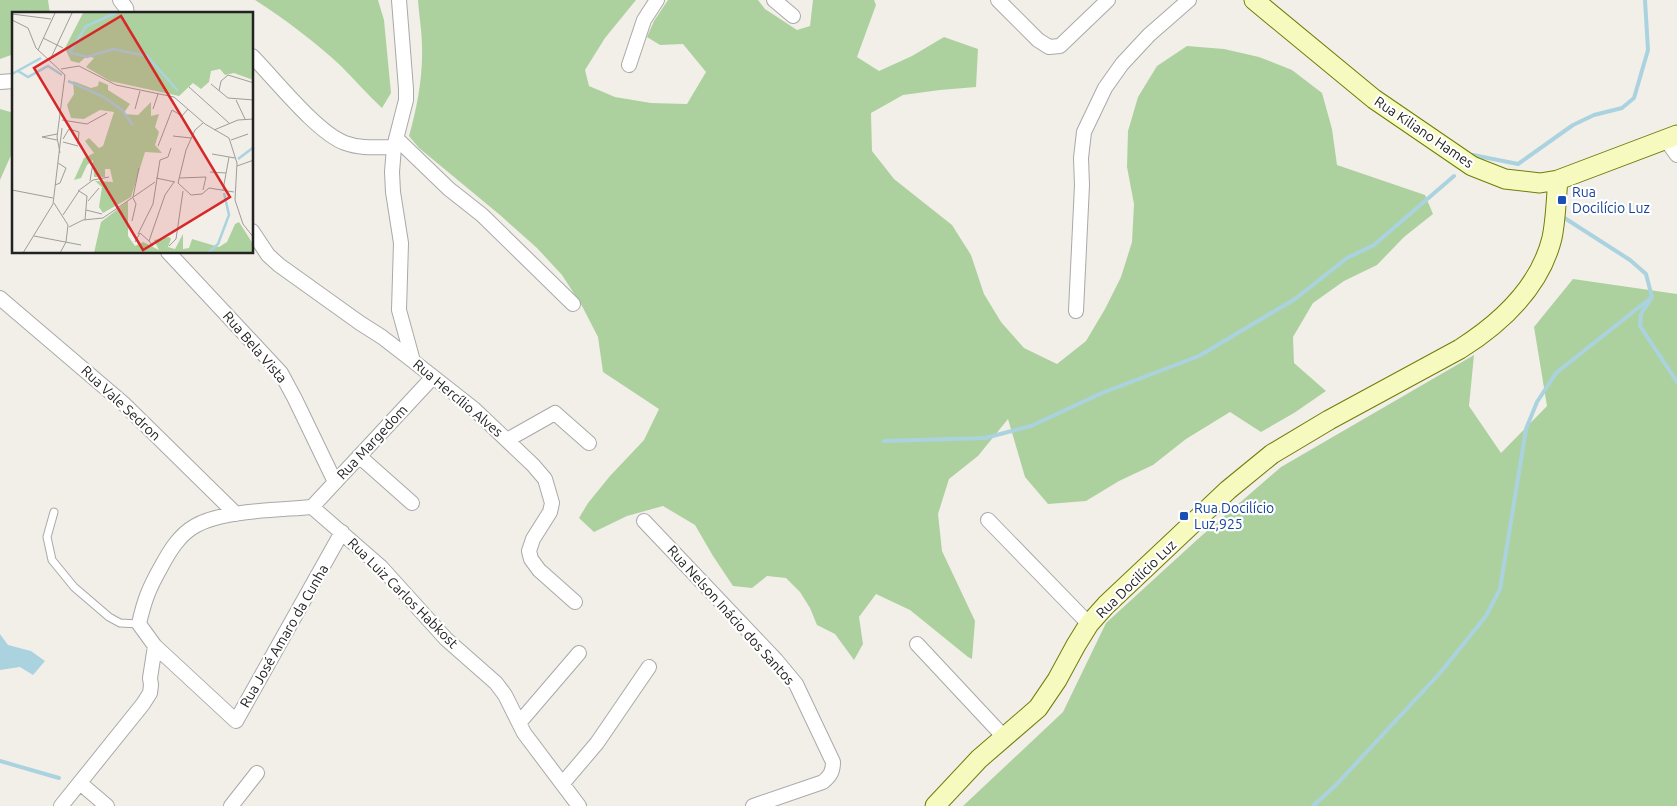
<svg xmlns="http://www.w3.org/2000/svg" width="1677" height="806" font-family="Ubuntu,sans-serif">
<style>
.forest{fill:#add19e}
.water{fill:#aad3df}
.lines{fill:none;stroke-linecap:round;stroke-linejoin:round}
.stream{stroke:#aad3df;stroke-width:4}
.lane-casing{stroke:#a9a9a9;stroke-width:9}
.street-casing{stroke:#a9a9a9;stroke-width:16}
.secondary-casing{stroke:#707d05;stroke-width:21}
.lane{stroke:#fff;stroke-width:7}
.street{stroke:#fff;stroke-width:14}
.secondary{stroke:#f7fabf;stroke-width:19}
.transit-dot{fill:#1a4fb4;stroke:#fff;stroke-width:2}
.labels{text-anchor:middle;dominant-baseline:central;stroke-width:4.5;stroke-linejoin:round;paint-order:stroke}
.street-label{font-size:14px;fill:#222;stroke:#fff}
.transit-label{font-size:14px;fill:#164399;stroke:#fff;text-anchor:start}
.inset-river{fill:none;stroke:#aad3df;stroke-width:2.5}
.inset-road{fill:none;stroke:#9f9d99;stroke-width:1}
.view{fill:#d62828;fill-opacity:0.15;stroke:#d62828;stroke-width:2.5}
.inset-edge{fill:none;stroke:#222;stroke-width:2.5}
</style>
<rect width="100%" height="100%" fill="#f2efe9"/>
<path class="forest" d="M0,0H48L50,14H14V54L0,59Z
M255,0H378L384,20L391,93L382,108C368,95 355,80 341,66C314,41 286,20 255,0Z
M418,0H636L605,38L585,70L589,86L615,97L651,103L687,104L706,72L683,44L660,45L647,37L654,21L668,0H758L765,9L797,30L810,26L813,0H874L876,5L857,57L879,71L912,56L944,37L978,49L976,87L940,90L903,95L871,113L872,151L894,179L952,225L971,255L984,294L1001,322L1024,348L1057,364L1086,341L1105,309L1121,277L1132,242L1134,204L1127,167L1128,131L1138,97L1157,66L1187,46L1224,49L1259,57L1292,70L1322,93L1332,129L1337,165L1425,195L1433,214L1404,237L1377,265L1344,281L1313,303L1293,337L1294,363L1326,391L1294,413L1261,432L1230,412L1186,439L1153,465L1119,481L1086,501L1048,504L1025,477L1008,419L978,456L949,479L938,514L942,551L975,621L972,659L968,657L910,610L876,594L859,617L863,644L854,660L835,634L817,625L810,608L800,592L786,578L767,576L752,588L733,586L713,556L695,525L663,506L627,516L594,532L579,518L588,503L610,476L644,440L659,409L603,372L598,337L582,306L562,275L537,248L500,215L419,148L409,136C417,108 423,76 422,47C422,31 419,16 418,0Z
M0,109L14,113V144L12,153L0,180Z
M1573,279L1677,294V806H963L1063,712L1106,623L1199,538L1281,467L1474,355L1469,406L1501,453L1547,406L1534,327Z"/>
<path class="water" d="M0,634L8,645L31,651L45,661L33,675L20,667L0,670Z"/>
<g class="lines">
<path class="stream" d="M1473,155L1518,164L1573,125L1594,115L1622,108L1634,98L1648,50L1645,0
M1563,217L1630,260L1646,274L1652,297L1641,314L1640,326L1677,382
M884,441L985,438L1031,426L1102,393L1199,356L1295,299L1347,258L1374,245L1454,176
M0,761L59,778
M1313,806L1336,785L1440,673L1486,616L1500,589L1526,429L1537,402L1556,373L1652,297"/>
<g class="lane-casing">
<path id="lane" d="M54,512L47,537L52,560L74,587L109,617L120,623L139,624"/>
</g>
<g class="street-casing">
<path id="street" d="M120,0L126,8L127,14
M399,0L406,89V100L394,147L392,172L393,192L401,243L399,310L413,361
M774,0L793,16
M998,0L1038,40L1049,47L1060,46L1108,0
M252,56C274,78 317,133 345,143C361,149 377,147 394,147
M629,65L644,20L657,0
M0,82L14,81
M396,138L449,189L482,215L573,304
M1666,140L1677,155
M252,231L268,255L279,265L360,323L382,337L413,361L474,409L533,465L545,479L552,503L550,512L533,539L529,551L531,559L539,570L575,602
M168,252L281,373L295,399L335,482
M0,298L123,403L236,514
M1076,311L1082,185L1081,158L1084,132L1105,88L1122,64L1149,35L1189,0
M507,440L555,413L589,443
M359,456L412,503
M312,507L433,377
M988,520L1089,624
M644,521L776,660L796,684L833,762C833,772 830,776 823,782L753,806
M917,644L1004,737
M155,646L236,721L342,532
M519,723L579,653
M80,783L107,806
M563,783L597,743L649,667
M61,806L143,704L150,693L151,685L150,678L155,646L139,624C144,601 149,588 161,567C169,552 179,535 195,526C222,510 280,510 312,507L381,567L446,639L496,683L505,695L524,733L579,806
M231,806L257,773"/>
</g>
<g class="secondary-casing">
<path id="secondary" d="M1254,0L1374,99L1472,166L1505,179L1540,183L1558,180L1677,135
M935,806L979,759L1038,708L1057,680L1076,645L1089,624L1106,605L1228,490L1272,454L1329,420L1460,349C1501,323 1540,287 1552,238C1556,219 1556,199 1558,180"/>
</g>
<use href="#lane" class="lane"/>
<use href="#street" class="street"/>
<use href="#secondary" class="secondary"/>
</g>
<g class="transit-dot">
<rect x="1557" y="195" width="10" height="10" rx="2.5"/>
<rect x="1179" y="511" width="10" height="10" rx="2.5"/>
</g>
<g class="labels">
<g class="street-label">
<text transform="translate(1424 132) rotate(34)">Rua Kiliano Hames</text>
<text transform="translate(255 347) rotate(49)">Rua Bela Vista</text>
<text transform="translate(458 398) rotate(40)">Rua Hercílio Alves</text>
<text transform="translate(121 403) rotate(43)">Rua Vale Sedron</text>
<text transform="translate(372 442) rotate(-47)">Rua Margedom</text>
<text transform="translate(1136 579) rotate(-44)">Rua Docilício Luz</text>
<text transform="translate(403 593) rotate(45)">Rua Luiz Carlos Habkost</text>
<text transform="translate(731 615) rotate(48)">Rua Nelson Inácio dos Santos</text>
<text transform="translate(284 636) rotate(-60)">Rua José Amaro da Cunha</text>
</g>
<g class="transit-label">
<text x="1572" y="192">Rua<tspan x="1572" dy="16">Docilício Luz</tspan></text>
<text x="1194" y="508">Rua Docilício<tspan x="1194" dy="16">Luz,925</tspan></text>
</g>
</g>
<g transform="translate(12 12)">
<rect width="241" height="241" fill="#f2efe9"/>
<path d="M71,1H241V68L222,61L213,63L208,57L199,59L197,70L189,77L181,71L167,84L98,69L74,55L82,46L75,44L67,51L59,49L53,36ZM61,69L79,76L86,74L87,69L96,73V78L118,92L111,102L126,103L139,90V104L147,102L143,115L147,120L143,133L150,141L133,140L119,185L91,201L87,195L90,175L83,169L101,170L98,157H93V165H82L81,148L75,153L69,166L62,168L72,146L82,141L73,129L77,126L87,136L91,134L102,100L88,98L72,107L59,106L55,93L62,82ZM116,189V224L123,234L131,230L147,238L142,228L157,225L159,227L156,235L163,237L171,222V237L177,236L180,227L207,235L215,230L223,212L227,210L241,232V241H82L89,210Z" fill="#add19e"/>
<path class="inset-river" d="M56,40L75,45L101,37L135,44L166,79M58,40L74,14L104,1M6,59L16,65L36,54L50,63M0,62L29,46M56,69L92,85L110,98L121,113M226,147L242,135M196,241L206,232L217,203L212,181"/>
<path class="inset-road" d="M0,2L39,7M0,8L16,16L24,36L53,63L45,125L48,141M31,26L51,36M26,38L43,1M38,48L60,1M49,57L67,54L104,73L162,85L193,112L217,126L225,151L223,188L231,212L242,226M199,72L216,86L242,88M177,75L217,111M207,79L209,69L216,63L242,71M224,88L233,107M123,97L128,79M141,97L146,82M50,108L75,112L95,101M191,111L183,118L174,138L166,171L179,183L190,182L197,176L222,180M202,118L226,108L242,107M161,124L179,126M51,127L57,117L67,120L66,132M45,128L30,125L45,122M219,128L236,122M51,130L66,134M146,134L160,98L170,104L176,97M200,142L223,146M225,154L242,148M198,160L214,161M144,166L163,170M167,166L194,165L191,178M78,169L81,151M43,173L48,171L54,156L46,151M0,178L41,186M211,178L217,145M66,179L81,168L97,165M121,185L127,156M76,189L87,176M42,191L56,213L54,230L48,241M74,198L90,202M51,203L67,179L75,184L73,208M120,209L124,192L121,186M57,215L71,208L91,206L143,170M126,222L141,192L148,148L156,145L159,136M22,224L69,233M123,230L128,221L137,229M141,234L137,229L153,183L162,170M157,234L164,227L171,179M11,241L41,192L50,116"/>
<path class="view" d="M109,4L218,185L131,238L22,56Z"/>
<rect width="241" height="241" class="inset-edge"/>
</g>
</svg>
